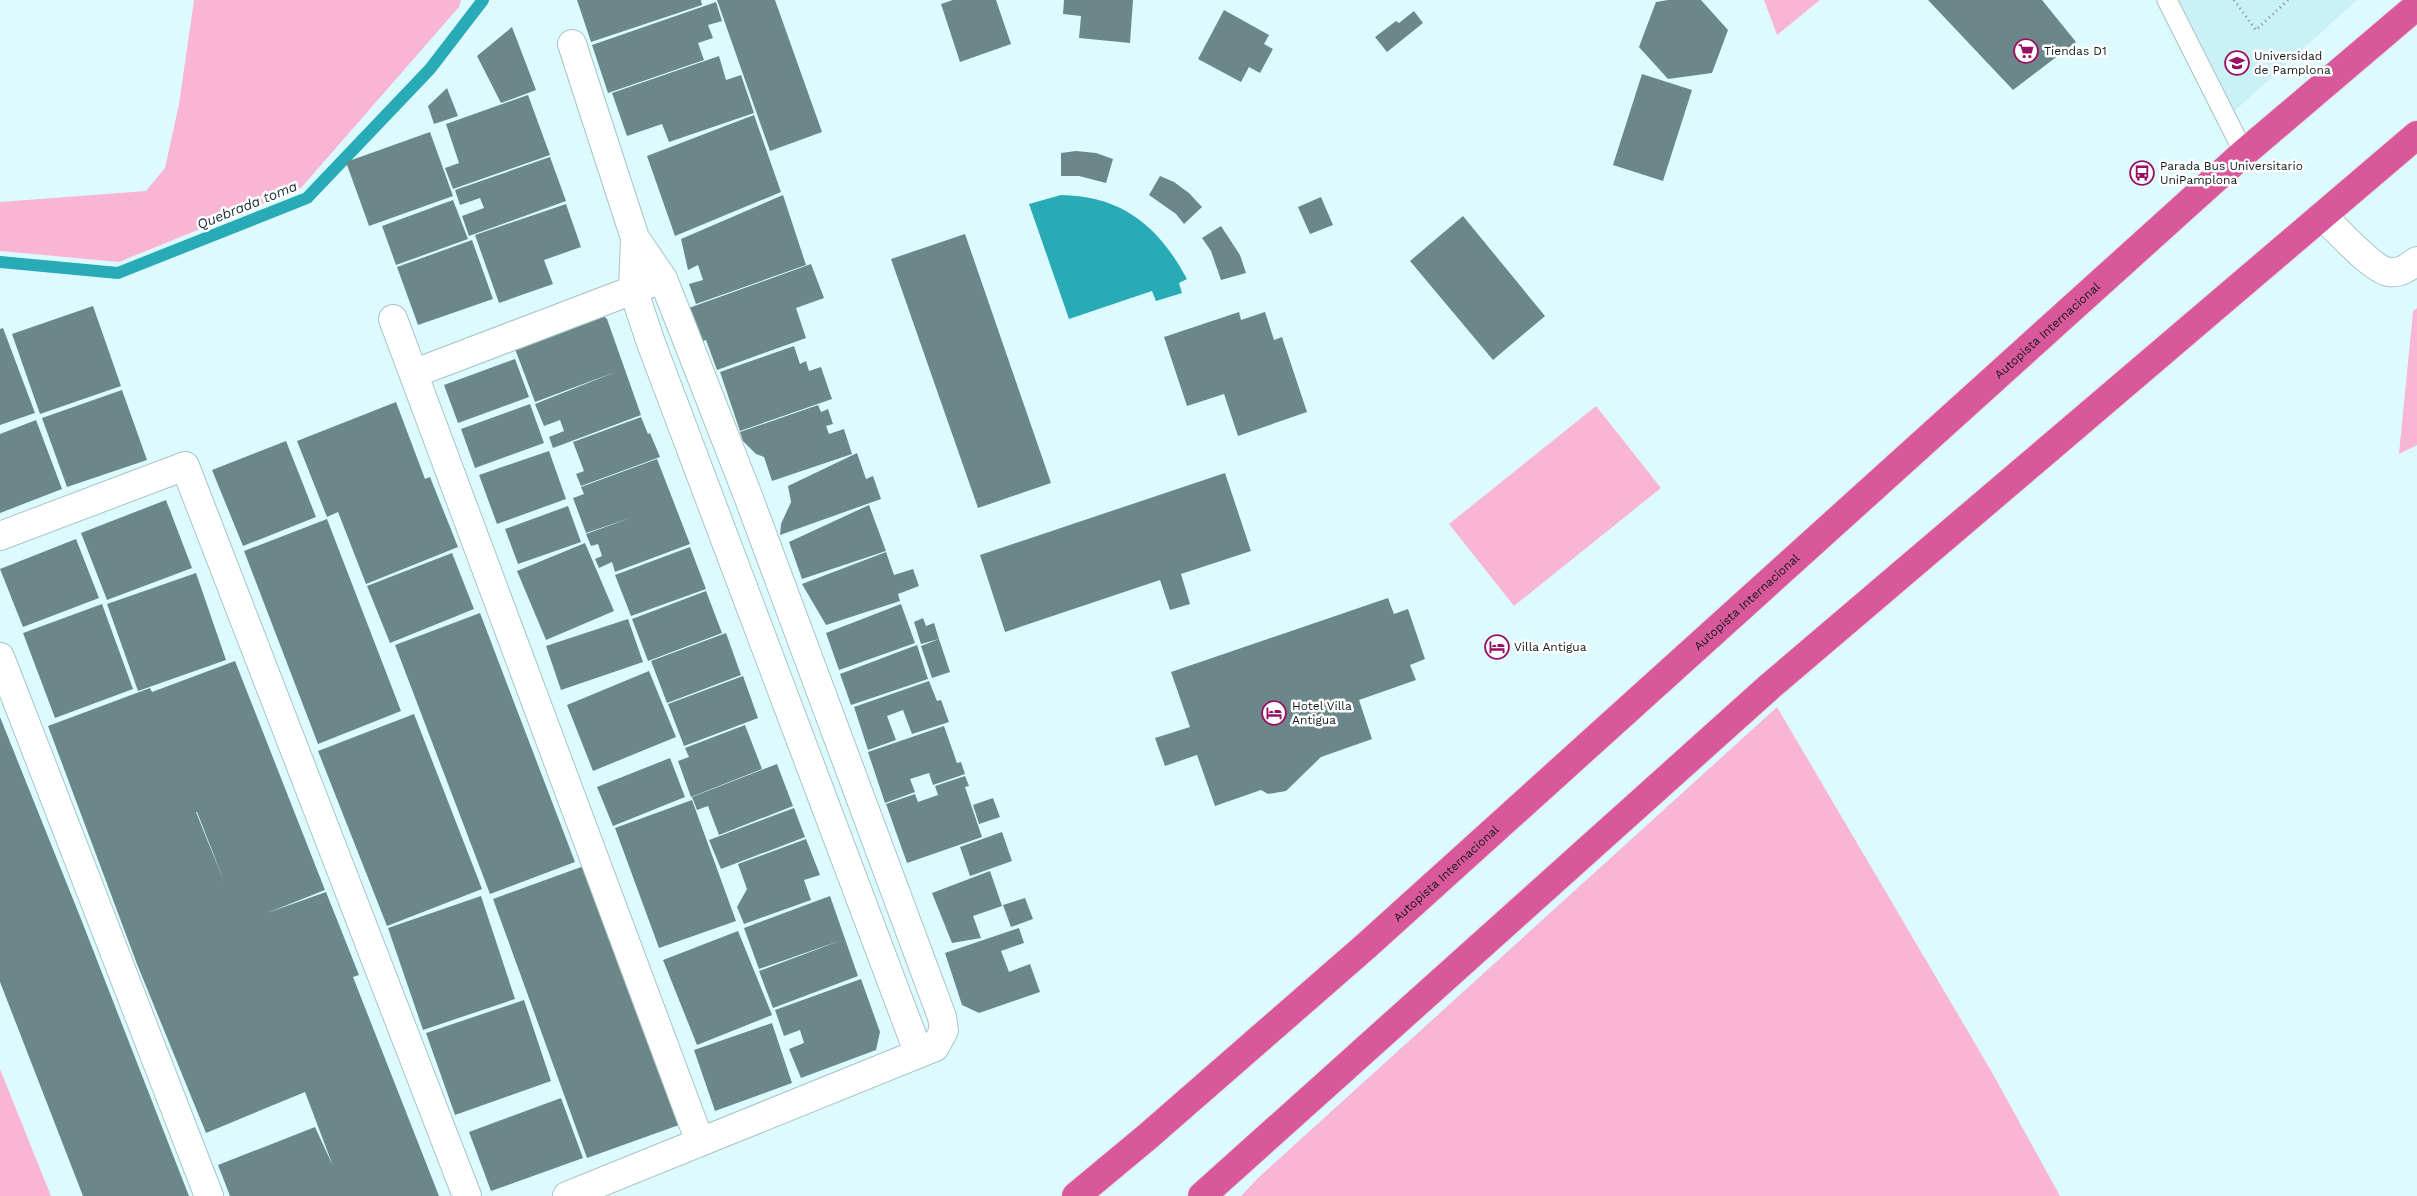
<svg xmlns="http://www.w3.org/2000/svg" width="2417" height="1196" font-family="'Work Sans',sans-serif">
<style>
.built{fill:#caf1f6}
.green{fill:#f9b6d4}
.water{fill:#29aab7}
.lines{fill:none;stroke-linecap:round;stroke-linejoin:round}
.stream{stroke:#29aab7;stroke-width:12}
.building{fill:#6c878a;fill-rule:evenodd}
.lane-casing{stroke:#a8c4c8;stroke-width:21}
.street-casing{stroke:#a8c4c8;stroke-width:30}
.highway-casing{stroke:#dedfdf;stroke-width:30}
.path{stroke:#7e9396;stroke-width:3;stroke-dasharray:1 4;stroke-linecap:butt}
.lane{stroke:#fff;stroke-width:19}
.street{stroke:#fff;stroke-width:28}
.highway{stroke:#d8589b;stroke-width:28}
.labels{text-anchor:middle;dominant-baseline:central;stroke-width:5;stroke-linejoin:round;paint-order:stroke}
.poi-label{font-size:12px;fill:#101b1c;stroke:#fff;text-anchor:start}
.street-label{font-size:12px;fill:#101b1c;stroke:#fff}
.water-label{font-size:14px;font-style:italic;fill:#182d30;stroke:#fff}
</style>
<rect width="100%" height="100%" fill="#ddfbff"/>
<path class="built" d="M2155,0H2357L2218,126Z"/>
<path class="green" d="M194,0H461L459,7L301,188L119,262L0,251V202L146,191L165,168L179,104Z
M1764,0H1820L1777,35Z
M2417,308V445L2399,454L2413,311Z
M1596,406L1661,488L1514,606L1449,524Z
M1777,707L1993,1074L2060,1196H1241L1258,1178Z
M0,1069L51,1196H0Z"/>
<path class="water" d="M1061,195C1123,196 1159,227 1187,279L1179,283L1182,293L1156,301L1152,291L1069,319L1029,204Z"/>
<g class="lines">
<path class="stream" d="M0,262L118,273L307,198L430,69L483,0"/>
</g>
<path class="building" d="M577,0H701L702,5L591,42Z
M717,0H775L822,132L770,151Z
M953,0H996L1011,44L960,62L941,4Z
M1064,0H1133L1130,43L1079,38L1081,16L1063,14Z
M1668,0H1701L1728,30L1712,73L1668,79L1639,47L1656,2Z
M1928,0H2042L2076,42L2013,90Z
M716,2L722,21L708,25L713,38L698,43L704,60L608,93L592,45Z
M1224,10L1269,35L1264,44L1273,49L1260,73L1249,67L1241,82L1198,59Z
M1414,11L1423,23L1387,52L1375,37L1396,21L1399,23Z
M512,27L536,90L501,103L477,56Z
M719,56L726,80L741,75L754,113L669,142L662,124L627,136L612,93Z
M1642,74L1692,90L1663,181L1613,165Z
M447,88L458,116L434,124L428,106Z
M528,95L550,155L453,189L445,168L459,163L446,124Z
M754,115L781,192L675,236L647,156Z
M430,132L453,196L369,226L346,162Z
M1076,151L1096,153L1113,159L1106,183L1079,176H1061V153Z
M550,157L566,201L469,236L462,216L484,208L480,198L460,205L455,190Z
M1160,176L1174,182L1189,193L1202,207L1184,224L1176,214L1149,195Z
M783,195L806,265L696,304L689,284L703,280L698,265L688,270L681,239Z
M1321,197L1333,225L1310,234L1298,207Z
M453,200L468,239L396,265L382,226Z
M566,204L581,247L544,260L553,284L499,303L475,235Z
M1463,216L1545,316L1493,360L1410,261Z
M1221,226L1240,255L1246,273L1221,280L1211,251L1202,238Z
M965,234L1051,483L978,508L891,259Z
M472,240L493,299L418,325L397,267Z
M811,264L824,298L796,308L806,338L717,370L706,340L698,343L686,309Z
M93,306L121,386L40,414L12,334Z
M1239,312L1241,320L1265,312L1274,340L1282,337L1307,412L1238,436L1224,394L1187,406L1164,337Z
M601,314L607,319L641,415L553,448L549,437L564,431L560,420L544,426L535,404L618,371L535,402L512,341Z
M3,328L35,413L0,425V329Z
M794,346L800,364L806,361L809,371L821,367L832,399L740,431L720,372Z
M515,359L529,397L458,423L444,385Z
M122,390L147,460L67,487L42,418Z
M396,402L425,479L430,477L458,547L366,584L338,512L327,517L297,441Z
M530,404L544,443L475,468L461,429Z
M818,405L821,412L828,409L833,424L826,426L829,434L844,429L852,454L772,481L764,457L756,454L743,441L740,432Z
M641,417L648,434L650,433L660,457L581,486L576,474L584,471L573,442Z
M36,420L62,489L0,513V434Z
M286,441L316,517L243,546L212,470Z
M549,451L566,499L497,524L479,475Z
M857,453L866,479L873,476L881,499L780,535L781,524L791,502L788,486Z
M657,459L690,544L615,572L612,562L599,568L595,559L602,556L598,544L591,546L586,534L633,517L586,533L573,498L584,494L581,487Z
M1225,473L1251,551L1181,574L1190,604L1170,610L1160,580L1005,632L980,555Z
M166,500L192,568L107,600L81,533Z
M869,505L886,551L802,579L789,542Z
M568,506L581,542L518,564L505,529Z
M327,519L401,711L318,744L244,551Z
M76,539L99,598L23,627L0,569Z
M585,543L614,611L546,640L517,571Z
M690,547L706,589L631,616L615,575Z
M886,552L894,575L913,569L919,586L898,594L900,601L826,625L802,584Z
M452,553L474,609L390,643L367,586Z
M196,573L226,660L138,691L107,604Z
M706,591L722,633L648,661L632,619Z
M1388,598L1394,614L1408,609L1425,659L1410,665L1416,680L1359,700L1372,739L1321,757L1286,791L1268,794L1261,790L1215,806L1197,755L1165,766L1155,738L1190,727L1171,672Z
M102,604L133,689L55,718L23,633Z
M901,604L915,643L839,670L826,633Z
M480,613L575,862L490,894L395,645Z
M923,618L926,626L934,623L939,639L921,644L914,622Z
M628,619L643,662L561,690L546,646Z
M726,633L741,675L667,703L651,661Z
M939,639L950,672L932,678L921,646Z
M917,645L928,679L851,705L840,674Z
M235,661L325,890L267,913L326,892L359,975L353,977L439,1196H230L218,1165L315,1127L333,1166L305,1092L206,1133L137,964L48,726L150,688L152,692ZM196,812H197L224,881L208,842Z
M649,671L676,737L593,771L567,705Z
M743,676L758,718L684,746L668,704Z
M929,681L937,701L941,700L949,722L912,734L903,710L887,716L896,740L868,750L854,707Z
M414,714L482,889L387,926L318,751Z
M0,717L81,919L189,1196H83L0,982Z
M745,725L762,769L691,797L678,761L689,757L685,748Z
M944,726L957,763L961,762L965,774L933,785L929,773L910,779L915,792L885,803L868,752Z
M670,758L685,797L613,826L597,787Z
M777,764L793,806L719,835L708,806L697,810L692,797Z
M965,776L969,786L965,787L982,837L907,863L886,804L915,794L918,802L938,795L935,786Z
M993,798L1000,817L979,824L973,805Z
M692,800L736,921L659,948L615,828Z
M794,808L805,837L721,869L709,840Z
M1002,832L1012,861L970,876L960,847Z
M806,839L820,875L804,880L811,900L744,924L737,907L747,889L738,864Z
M584,866L679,1125L587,1158L493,899Z
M990,871L1002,906L973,916L981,938L952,943L932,893Z
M481,896L515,999L423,1030L388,928Z
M830,896L858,976L773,1008L759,971L842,940L759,969L744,928Z
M1025,898L1033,919L1011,927L1003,905Z
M1019,928L1024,943L1001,951L1009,972L1030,964L1040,992L979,1013L962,1005L945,953Z
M738,931L772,1015L697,1045L663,960Z
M861,979L880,1032L876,1050L801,1078L789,1049L804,1043L800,1030L784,1036L775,1010Z
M524,1000L551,1081L455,1115L426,1033Z
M772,1023L792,1083L715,1111L694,1050Z
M561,1098L583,1158L491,1191L469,1132Z"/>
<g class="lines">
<g class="lane-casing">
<path id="lane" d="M2167,0L2244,153"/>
</g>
<g class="street-casing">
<path id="street" d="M2323,216C2336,229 2373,270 2389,272C2399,274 2409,267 2417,261
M635,238L633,289L651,343L919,1054
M393,319L700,1142
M415,373L649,284
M0,536L185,466L467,1196
M0,657L209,1196
M567,1196L935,1047L944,1030L942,1017L748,496L682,327L663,279L635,238L572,44"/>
</g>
<g class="highway-casing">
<g id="highway">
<path id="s1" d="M1076,1196L1147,1137L1366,946L2244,153L2417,6"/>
<path d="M1202,1196L1768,688L2417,135"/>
</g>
</g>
<path class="path" d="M2234,0L2256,30L2288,0"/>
<use href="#lane" class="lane"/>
<use href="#street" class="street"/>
<use href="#highway" class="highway"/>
</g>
<defs>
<g id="supermarket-ring" transform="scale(1.25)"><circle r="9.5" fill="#fff" stroke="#991164" stroke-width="1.5"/><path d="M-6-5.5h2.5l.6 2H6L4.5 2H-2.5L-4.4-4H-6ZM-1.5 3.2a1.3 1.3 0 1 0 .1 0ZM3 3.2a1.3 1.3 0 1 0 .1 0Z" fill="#991164"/></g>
<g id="university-ring" transform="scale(1.25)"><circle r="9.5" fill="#fff" stroke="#991164" stroke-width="1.5"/><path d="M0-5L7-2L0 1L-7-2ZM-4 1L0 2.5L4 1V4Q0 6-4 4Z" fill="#991164"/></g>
<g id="bus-ring" transform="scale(1.25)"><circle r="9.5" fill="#fff" stroke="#991164" stroke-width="1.5"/><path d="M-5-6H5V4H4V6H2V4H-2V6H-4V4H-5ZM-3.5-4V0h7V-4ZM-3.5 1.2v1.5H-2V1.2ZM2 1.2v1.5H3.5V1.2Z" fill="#991164"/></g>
<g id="hotel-ring" transform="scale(1.25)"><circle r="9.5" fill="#fff" stroke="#991164" stroke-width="1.5"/><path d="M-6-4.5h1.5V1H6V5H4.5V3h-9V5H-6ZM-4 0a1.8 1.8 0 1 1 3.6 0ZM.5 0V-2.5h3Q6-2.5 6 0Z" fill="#991164"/></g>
</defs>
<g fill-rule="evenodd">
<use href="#supermarket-ring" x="2026" y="51"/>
<use href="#university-ring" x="2237" y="63"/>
<use href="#bus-ring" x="2142" y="173"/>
<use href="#hotel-ring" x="1497" y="647"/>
<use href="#hotel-ring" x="1274" y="713"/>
</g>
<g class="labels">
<g class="poi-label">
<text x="2044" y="51">Tiendas D1</text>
<text x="2254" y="56">Universidad<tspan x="2254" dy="14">de Pamplona</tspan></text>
<text x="2160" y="166">Parada Bus Universitario<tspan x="2160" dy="14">UniPamplona</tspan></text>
<text x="1514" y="647">Villa Antigua</text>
<text x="1292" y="706">Hotel Villa<tspan x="1292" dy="14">Antigua</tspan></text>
</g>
<g class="street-label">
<text stroke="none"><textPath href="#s1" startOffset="1301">Autopista Internacional</textPath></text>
<text stroke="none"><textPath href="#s1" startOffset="896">Autopista Internacional</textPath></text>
<text stroke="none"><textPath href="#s1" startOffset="491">Autopista Internacional</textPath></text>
</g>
<g class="water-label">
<text transform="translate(247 205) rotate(-22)">Quebrada toma</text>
</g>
</g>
</svg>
